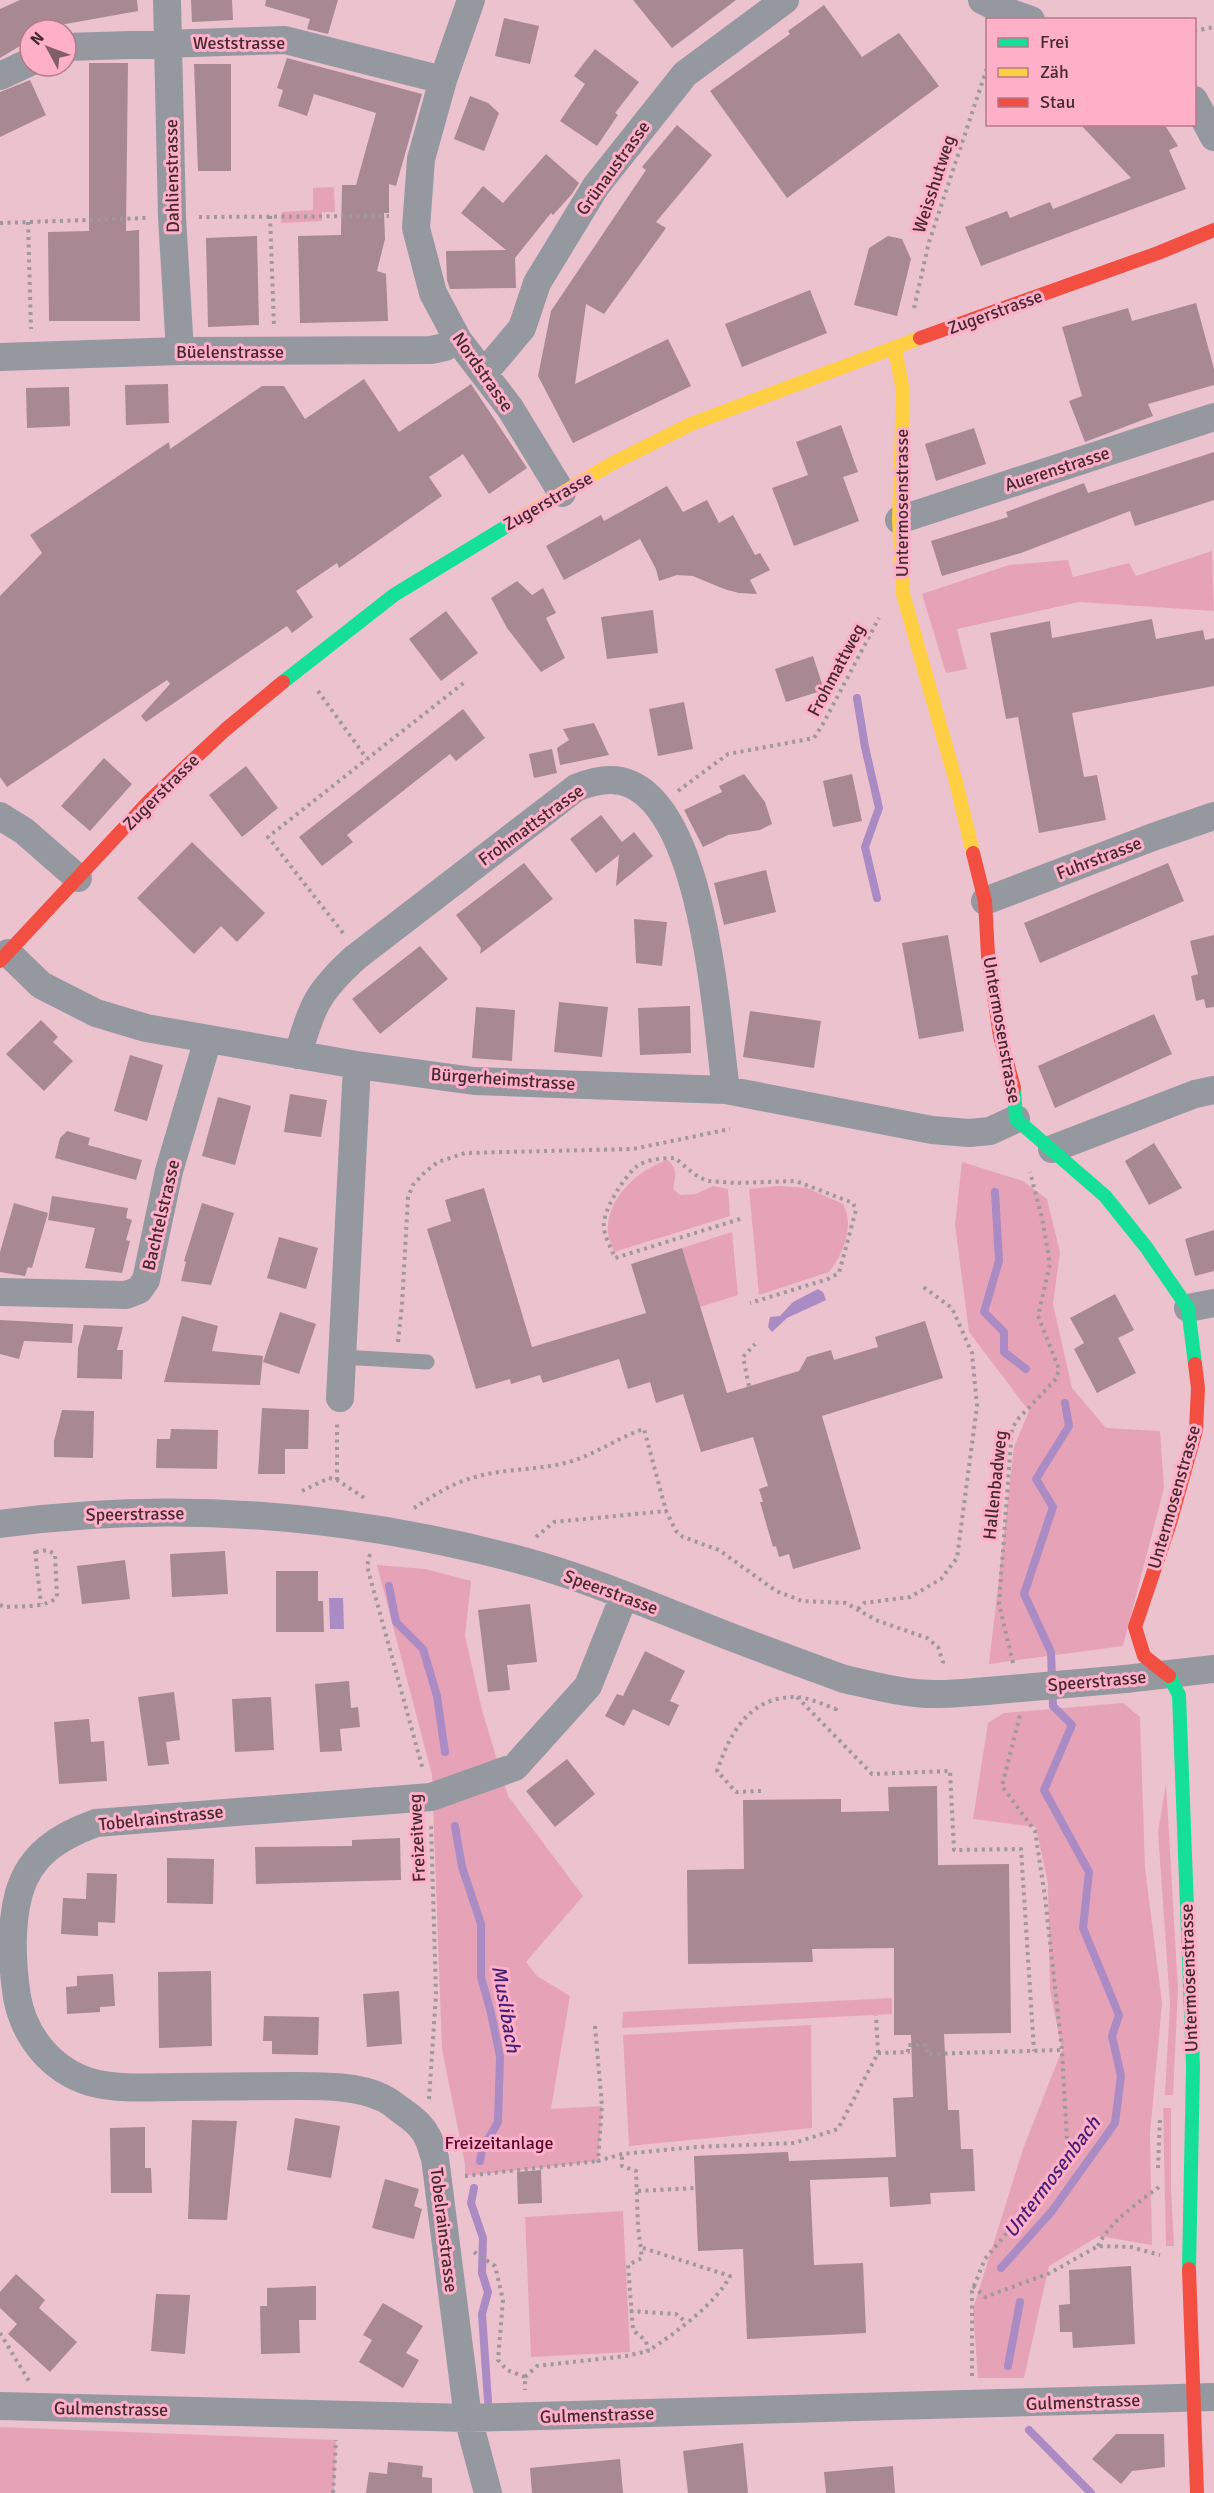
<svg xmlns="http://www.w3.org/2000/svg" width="1214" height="2493" font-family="Signika,sans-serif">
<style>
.green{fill:#e6a3b8}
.water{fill:#aa8bc3}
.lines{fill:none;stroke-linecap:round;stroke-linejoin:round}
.stream{stroke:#aa8bc3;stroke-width:8}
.building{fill:#a88893}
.path{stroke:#a0979f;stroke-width:4;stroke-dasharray:3 4.5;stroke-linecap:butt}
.lane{stroke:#9698a0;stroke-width:15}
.street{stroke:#9698a0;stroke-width:28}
.fast{stroke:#16e098;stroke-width:14}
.slow{stroke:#ffcf43;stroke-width:14}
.jam{stroke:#f24e42;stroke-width:14}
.street-bridge{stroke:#9698a0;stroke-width:28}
.labels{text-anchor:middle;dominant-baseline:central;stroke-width:6;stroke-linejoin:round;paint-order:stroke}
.street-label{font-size:18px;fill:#472933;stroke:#feb0c8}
.park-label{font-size:18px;fill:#56062c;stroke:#feb0c8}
.water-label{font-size:20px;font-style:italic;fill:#451d76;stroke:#feb0c8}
</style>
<rect width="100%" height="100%" fill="#ecc2cf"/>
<path class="green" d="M334,187L335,212H322V221L281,223L282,212L313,210V188Z
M1212,551L1214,611L1079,602L957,629L967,669L946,673L922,594L1009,565L1068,560L1073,577L1129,563L1136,576Z
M667,1160C679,1168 675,1177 673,1189L680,1195L696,1194L713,1186L728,1189L730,1216L614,1252C612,1246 609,1240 608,1233C605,1199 638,1170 667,1160Z
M962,1162L1023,1181L1047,1199L1060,1252L1053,1304L1072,1388L1106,1428L1160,1431L1164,1488L1123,1646L989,1664L1014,1447L1029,1411L969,1332L955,1225Z
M779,1186L807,1188L843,1204C855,1224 843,1255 829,1272L759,1295L749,1189Z
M732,1232L738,1295L700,1307L682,1248Z
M377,1565L425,1569L471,1581L465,1636L482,1710L508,1796L583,1896L526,1962L537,1976L570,1996L551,2109L602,2106L598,2161L465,2176V2164L442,2049L432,1775Z
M1123,1703L1140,1717L1145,1868L1162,2003L1150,2134L1152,2245L1099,2236L1049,2266L1024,2378H978L973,2309L1023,2149L1062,2050L1050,1990L1048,1883L1036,1827L973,1819L988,1723L1004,1713Z
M1166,1783L1178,1989L1173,2095H1165L1170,2003L1158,1832Z
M892,1998V2014L622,2028L623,2012Z
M811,2025L812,2128L629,2146L623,2035Z
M1163,2108H1171V2189L1174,2246H1166Z
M623,2211L630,2352L531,2357L525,2217Z
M0,2427L336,2440L334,2493H0Z"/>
<path class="water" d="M818,1289L823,1292L826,1300L787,1318L772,1332L768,1327L770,1317L780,1316L793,1302Z
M329,1598H343L344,1629H330Z"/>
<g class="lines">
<path class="stream" d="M857,698L865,747L879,808L865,847L877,898
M995,1192L999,1261L984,1312L1004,1332V1352L1026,1369
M389,1586L396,1622L423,1649L437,1696L445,1752
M455,1826L462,1867L481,1924V1977L491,2013L500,2056L498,2122L482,2150L480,2161
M474,2188L471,2203L483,2238L482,2273L488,2292L482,2314L488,2401
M1001,2268L1052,2211L1115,2123L1121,2076L1112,2036L1119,2015L1083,1928L1089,1872L1044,1790L1072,1725L1053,1706L1051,1652L1024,1594L1053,1507L1036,1479L1069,1426L1065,1403
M1008,2366L1020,2302
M1029,2430L1091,2493"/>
</g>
<path class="building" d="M20,0H137L138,11L60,25L51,30H30V40L0,58V9Z
M191,0H232L233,20L192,22Z
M266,0H338L328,34L307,29L310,19L265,6Z
M633,0H736L672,48Z
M824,5L862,57L899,33L939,86L787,198L710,91L790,34L788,31Z
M504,18L539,26L530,64L495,56Z
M595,49L639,82L615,113L618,115L597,146L560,121L585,84L574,76Z
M287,58L422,94L396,186L389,184V213H384L385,239L377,271L386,274L388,321L300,323L298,236L341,235L342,185H356L376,113L314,94L307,116L278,106L283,90L277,88Z
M89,63H128L126,231L139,230L140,321H49L48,232L89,231Z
M194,64H231V171H198Z
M30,80L46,115L0,137V92Z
M470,96L488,103L499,113L484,151L454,139Z
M1080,124H1164L1178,146L1169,150L1186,189L981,266L965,227L1007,211L1010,218L1050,202L1053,209L1131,178Z
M677,125L712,155L656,222L666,228L604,314L586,304L575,384L668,339L691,386L573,443L538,376L551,311L646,170L642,167Z
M546,154L579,183L572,194L553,215L551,213L515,258L516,288L450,289L447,280L446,251L506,250L461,213L483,186L503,203Z
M257,236L259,325L208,327L206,238Z
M888,236L902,239L911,259L897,316L854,305L869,248Z
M810,290L827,333L742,367L725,324Z
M1196,303L1214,369V385L1148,404L1153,416L1085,442L1069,401L1082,396L1062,327L1128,308L1132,321Z
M364,379L399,432L471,384L527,468L489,494L463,454L429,477L442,496L339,568L337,563L296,591L313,617L292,633L287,626L146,722L141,716L170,684L167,680L7,787L0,777V596L42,553L30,535L169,442L170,449L262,386H284L305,419Z
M168,384L169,423L126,425L125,385Z
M69,387L70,426L27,428L26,388Z
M841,425L858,472L843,477L859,521L794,546L772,488L808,475L796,442Z
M974,428L986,464L936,481L925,444Z
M1214,452V500L1135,526L1130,511L1021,553L942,576L931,541L1008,517L1006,512L1084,483L1088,493Z
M667,486L683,512L707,500L719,523L733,515L755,555L760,553L770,570L750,580L757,594L739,593L724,589L693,576L677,575L659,581L656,569L640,539L564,580L546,546L601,515L604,521Z
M517,581L532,595L543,588L556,613L546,618L565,658L541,672L507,628L491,598Z
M653,610L658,653L607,659L601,617Z
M446,611L478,653L441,681L409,639Z
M1152,619L1156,639L1203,630L1205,640L1214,638V686L1072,713L1084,777L1097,775L1106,820L1039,833L1018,717L1006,719L990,633L1050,621L1052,638Z
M813,656L824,690L786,702L775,669Z
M684,702L693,749L658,756L649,709Z
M463,709L485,738L456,761L450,754L347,835L353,842L322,866L299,837Z
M594,723L609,755L560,765L557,748L569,740L563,729Z
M552,749L557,773L534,778L529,754Z
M104,758L132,784L90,831L61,806Z
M246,766L278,808L242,837L209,795Z
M744,774L765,802L772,824L760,830L728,835L703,847L684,810L722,792L719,786Z
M852,774L862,821L833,827L823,781Z
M601,815L622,842L634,832L653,856L616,886L619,855L596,873L570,839Z
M192,842L265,913L237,942L221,926L194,954L137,898Z
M524,863L553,899L480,954L481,948L456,915Z
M1168,863L1184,901L1040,963L1024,923Z
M766,870L776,912L724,925L714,883Z
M634,919L667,922L662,966L636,963Z
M948,935L964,1031L919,1039L902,943Z
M1214,935V1007L1206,1008L1204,999L1196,1001L1191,976L1198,974L1190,941Z
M420,946L448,979L380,1034L352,999Z
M559,1002L608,1007L602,1057L554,1052Z
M690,1006L691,1053L640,1055L638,1008Z
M476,1007L515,1010L512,1061L472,1058Z
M750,1011L821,1021L814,1068L743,1057Z
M1154,1014L1172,1054L1055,1108L1038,1066Z
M41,1020L58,1037L53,1042L73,1061L44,1091L6,1054Z
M130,1055L163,1065L147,1121L114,1111Z
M290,1094L327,1100L321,1137L284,1132Z
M218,1097L251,1106L235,1165L202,1156Z
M67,1131L90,1138L88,1145L142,1160L136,1180L55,1158L60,1138Z
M1154,1143L1182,1188L1149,1205L1125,1161Z
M484,1188L532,1347L646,1313L631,1264L682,1248L727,1393L799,1371L807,1357L831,1350L834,1360L878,1347L875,1337L925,1321L943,1378L822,1416L861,1549L793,1569L789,1554L779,1557L776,1546L773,1547L760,1502H763L759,1489L768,1486L753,1437L701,1452L683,1394L656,1403L650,1382L628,1389L619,1359L543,1383L540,1375L511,1384L510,1379L476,1389L427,1229L451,1221L445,1200Z
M52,1196L128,1208L126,1218L132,1220L126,1240L130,1241L122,1273L85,1268L95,1228L48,1220Z
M14,1203L48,1213L32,1268L28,1267L25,1276L0,1272V1252Z
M202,1203L234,1213L211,1285L181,1281L186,1262L184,1261Z
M1214,1230V1271L1195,1276L1185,1239Z
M279,1237L318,1248L306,1289L267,1278Z
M1115,1294L1134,1330L1118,1338L1136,1373L1097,1393L1074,1349L1084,1343L1070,1318Z
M280,1312L316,1324L299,1374L263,1362Z
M182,1316L218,1326L212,1351L263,1356L260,1385L164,1382Z
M0,1320L73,1324L72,1343L24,1341L19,1359L0,1354Z
M84,1325L123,1327L117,1350H123L122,1379L77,1378L78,1348Z
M262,1408L309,1410L308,1449H285V1474H258Z
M62,1410L94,1411L93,1458L54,1457V1441Z
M171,1429L218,1430L217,1469L156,1468L157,1439H170Z
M225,1551L228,1594L172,1597L170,1554Z
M125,1560L130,1599L82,1604L77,1566Z
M276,1571H318V1601H323L324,1632H276Z
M530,1604L537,1662L507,1665L510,1690L488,1692L478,1610Z
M645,1651L685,1671L670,1701L679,1705L669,1726L633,1709L624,1726L605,1716L617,1694L623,1696Z
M349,1681L351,1708L358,1707L360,1727L340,1729L342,1751L320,1752L315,1684Z
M174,1692L180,1740L166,1742L169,1764L148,1766L138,1697Z
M271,1697L274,1750L235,1752L232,1699Z
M89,1719L91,1742L104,1741L107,1781L59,1784L54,1722Z
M567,1759L595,1794L555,1827L526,1791Z
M937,1786L938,1865L1009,1864L1011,2033L944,2034L948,2110H959L961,2149H973L975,2191L930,2193L931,2204L890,2207L888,2177L810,2180L814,2265L863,2263L866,2333L747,2339L743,2249L698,2251L694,2156L788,2152L789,2161L896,2157L893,2098L913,2097L911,2035H894V1948L812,1949L813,1962L688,1964L687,1870L744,1869L743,1800L841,1799V1812L889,1811L888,1787Z
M400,1838L401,1880L256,1884L255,1847L352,1846V1840Z
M167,1858L214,1859L213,1904L167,1903Z
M87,1873L117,1874L115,1923L98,1922V1936L61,1934L63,1898L86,1899Z
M211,1971L212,2046L159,2048L158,1972Z
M113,1974L115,2006L100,2007V2012L67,2014L66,1987L77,1986V1976Z
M399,1991L402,2044L367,2047L363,1994Z
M264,2016L319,2017L318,2055L272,2054V2041H263Z
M295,2118L340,2126L331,2178L287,2170Z
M192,2120L237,2121L227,2220L188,2219Z
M145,2127V2168H151L152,2193H111L110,2128Z
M541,2170L542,2203L518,2204L517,2172Z
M385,2179L419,2189L414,2206L422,2209L414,2239L372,2228Z
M1131,2266L1135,2344L1073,2348L1072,2332H1060L1059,2305L1070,2304L1069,2270Z
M16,2274L45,2300L39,2308L77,2342L50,2372L8,2334L17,2324L0,2308V2292Z
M316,2286V2320H299L300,2353L261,2354L260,2306H267V2288Z
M156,2294L190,2295L185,2354L151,2351Z
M383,2303L423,2326L406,2353L419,2360L403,2388L359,2362L372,2340L363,2335Z
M1116,2434H1164L1165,2467L1132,2471L1121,2484L1092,2459Z
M743,2443L748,2493H688L683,2451Z
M620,2459L623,2493H532L530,2468Z
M388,2462L423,2466L422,2477L432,2478V2493H366L369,2472L387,2474Z
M893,2466L895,2493H826L824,2472Z"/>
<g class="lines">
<path class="path" d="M1194,31L1214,27
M270,216L274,326
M199,217L389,216
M28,222L31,329
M0,223L146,218
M914,308L929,242L988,65
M318,691L367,759
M678,791L728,754L814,738L824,722L879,618
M343,933L268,837L466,681
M740,1219L615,1258C611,1248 605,1238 604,1228C601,1213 624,1177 636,1167C646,1159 663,1158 675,1158L694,1174L707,1181L736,1183L796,1181L853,1203L856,1210L839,1273L828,1279L750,1303
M398,1342L402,1305L408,1197L413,1185L425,1172L438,1162L465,1153L633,1149L730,1129
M749,1386L743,1357L755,1344
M337,1480V1423
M302,1491L329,1478L337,1480L366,1499
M414,1508C430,1498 447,1486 466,1480C498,1468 533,1471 565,1463C594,1456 616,1438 644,1429L666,1511
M536,1537L554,1522L666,1511L676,1531L683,1537L719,1550L776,1591L802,1601L846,1603L876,1620L927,1638L938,1647L943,1662L942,1667
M35,1551L41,1604
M370,1554L367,1566L423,1770
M0,1605L5,1607C20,1606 47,1608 57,1597L55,1554L47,1550L35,1552
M858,1609L864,1603L910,1597L941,1579L957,1558L977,1406L972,1353L952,1308L922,1286
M1013,1663L999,1604L1012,1428L1019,1418L1056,1379L1059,1369L1038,1316L1050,1264L1042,1218L1030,1172
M797,1697L872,1774L950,1771L954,1850L1021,1849L1034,2051
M761,1791L736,1792L717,1771C730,1733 749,1697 795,1697C808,1697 824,1705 836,1709V1705
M595,2026L602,2106L598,2161L622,2154L696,2147L794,2143L838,2129L878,2053L876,2015
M878,2053L908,2052V2045H927V2054L1062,2050
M429,2099L436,1994L431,1824
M1158,2168L1160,2119
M465,2176L598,2161
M638,2191L695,2188
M1098,2246C1110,2221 1138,2203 1159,2187
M643,2248L730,2276C715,2305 675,2333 648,2351
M474,2252L495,2266L503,2300L498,2360L507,2370L525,2377V2390
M973,2286L985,2297L1050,2273L1098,2246L1131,2247L1160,2255
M630,2311L676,2314L686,2322
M0,2333L29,2381
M972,2376V2291L985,2259L1068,2160L1062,2050L1045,1897L1035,1831L1002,1786L1020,1715
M525,2377L537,2366L626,2356L648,2351L646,2341L633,2330L628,2265L642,2258L638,2227L636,2171L622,2166V2154
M333,2493L336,2440"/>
<path class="lane" d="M342,1357L427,1362"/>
<path class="street" d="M167,0L172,217L180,351
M471,0L443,80L421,159L416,228L433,293L458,340L510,408L562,493
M982,0L1005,11L1031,20
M66,47L285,40L443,80
M0,76L30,62
M1194,100L1214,137
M0,357L180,351L431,350L445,347L458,340
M485,372L522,328L537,283L596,186L685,74L785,0
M899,520L1214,417
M0,816L24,831L78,878
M985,901L1153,837L1214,816
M8,953L41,985L96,1013L146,1028L357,1065L474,1081L726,1090L932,1130L969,1133L990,1131L1016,1119
M298,1055C311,1007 318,991 356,957L576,788C593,781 612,776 630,784C705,816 716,1017 726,1090
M1052,1149L1195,1094L1214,1090
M0,1292L126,1295L139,1290L146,1280L169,1171L208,1039
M1188,1308L1214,1303
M340,1398L357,1065
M0,1524C174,1500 351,1515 520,1560C584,1577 646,1604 708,1628C753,1646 798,1662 844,1679C875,1686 908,1695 940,1694C956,1694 972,1692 987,1691
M1125,1679L1214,1669
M0,2406L468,2418L1214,2397
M488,2493L468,2418L435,2158C432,2151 431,2143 427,2136C422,2126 411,2117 402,2111C396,2107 390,2101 383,2098C359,2086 325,2086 298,2086C259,2086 220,2087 180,2087C151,2087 118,2090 90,2082C51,2070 24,2036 17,1997C12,1964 10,1926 19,1893C30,1854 60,1836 96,1823L431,1797L515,1767L588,1686L624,1596"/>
<path class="fast" d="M283,682L394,595L512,523
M1014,1088L1016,1119L1105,1196L1146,1247L1188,1308L1195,1364
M1169,1676L1179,1695L1193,2067L1189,2269"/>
<path class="slow" d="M895,349L903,391L899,520L903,594L956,782L973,853
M512,523L611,464L691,424L920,338"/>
<path class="jam" d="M920,338L1158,253L1214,230
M973,853L985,901L988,955L1000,1036L1014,1088
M0,961L151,799L225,730L283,682
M1169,1676L1144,1656L1135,1627L1170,1523L1196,1430L1198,1388L1195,1364
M1189,2269L1197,2493"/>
<path class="street-bridge" d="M987,1691L1125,1679"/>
</g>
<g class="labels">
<g class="street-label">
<text x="239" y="43">Weststrasse</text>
<text transform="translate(613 168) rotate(-54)">Grünaustrasse</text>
<text transform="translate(172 176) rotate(-91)">Dahlienstrasse</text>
<text transform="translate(934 184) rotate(-72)">Weisshutweg</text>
<text transform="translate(995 312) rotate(-20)">Zugerstrasse</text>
<text x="230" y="352">Büelenstrasse</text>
<text transform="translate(483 372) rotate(55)">Nordstrasse</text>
<text transform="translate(1057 469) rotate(-18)">Auerenstrasse</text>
<text transform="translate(548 501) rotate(-30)">Zugerstrasse</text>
<text transform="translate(902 503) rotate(-90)">Untermosenstrasse</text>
<text transform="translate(836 670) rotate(-62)">Frohmattweg</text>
<text transform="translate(161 792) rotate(-45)">Zugerstrasse</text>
<text transform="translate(531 825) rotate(-36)">Frohmattstrasse</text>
<text transform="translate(1099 858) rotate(-21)">Fuhrstrasse</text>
<text transform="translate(1002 1030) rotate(80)">Untermosenstrasse</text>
<text transform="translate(503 1079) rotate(4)">Bürgerheimstrasse</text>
<text transform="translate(161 1215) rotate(-77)">Bachtelstrasse</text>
<text transform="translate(995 1485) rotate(-84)">Hallenbadweg</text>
<text transform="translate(1174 1497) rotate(-74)">Untermosenstrasse</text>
<text transform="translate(135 1514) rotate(-1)">Speerstrasse</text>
<text transform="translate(611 1592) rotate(20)">Speerstrasse</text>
<text transform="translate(1097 1681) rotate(-5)">Speerstrasse</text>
<text transform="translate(161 1818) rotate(-6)">Tobelrainstrasse</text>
<text transform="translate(417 1838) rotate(-93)">Freizeitweg</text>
<text transform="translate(1189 1978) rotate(-92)">Untermosenstrasse</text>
<text transform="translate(444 2230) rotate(83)">Tobelrainstrasse</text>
<text transform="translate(1083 2402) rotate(-2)">Gulmenstrasse</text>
<text transform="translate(111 2409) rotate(1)">Gulmenstrasse</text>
<text transform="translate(597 2415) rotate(-2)">Gulmenstrasse</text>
</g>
<g class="park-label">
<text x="499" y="2143">Freizeitanlage</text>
</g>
<g class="water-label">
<text transform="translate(506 2009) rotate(80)">Muslibach</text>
<text transform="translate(1052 2177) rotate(-53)">Untermosenbach</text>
</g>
</g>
<rect x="986" y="18" width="210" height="108" fill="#feb0c8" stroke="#b57a8c" stroke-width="1.5"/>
<rect x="998" y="38" width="30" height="9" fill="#16e098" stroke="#b57a8c" stroke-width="1.5"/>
<text x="1040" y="48" font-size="18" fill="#472933">Frei</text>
<rect x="998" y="68" width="30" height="9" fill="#ffcf43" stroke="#b57a8c" stroke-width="1.5"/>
<text x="1040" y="78" font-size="18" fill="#472933">Zäh</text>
<rect x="998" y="98" width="30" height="9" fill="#f24e42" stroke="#b57a8c" stroke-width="1.5"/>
<text x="1040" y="108" font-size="18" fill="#472933">Stau</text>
<g transform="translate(48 48) rotate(311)"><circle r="28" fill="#feb0c8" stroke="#b57a8c" stroke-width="1.5"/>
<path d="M0-4.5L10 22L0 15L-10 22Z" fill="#815f6a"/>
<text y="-9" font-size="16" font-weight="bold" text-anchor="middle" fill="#472933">N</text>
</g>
</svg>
